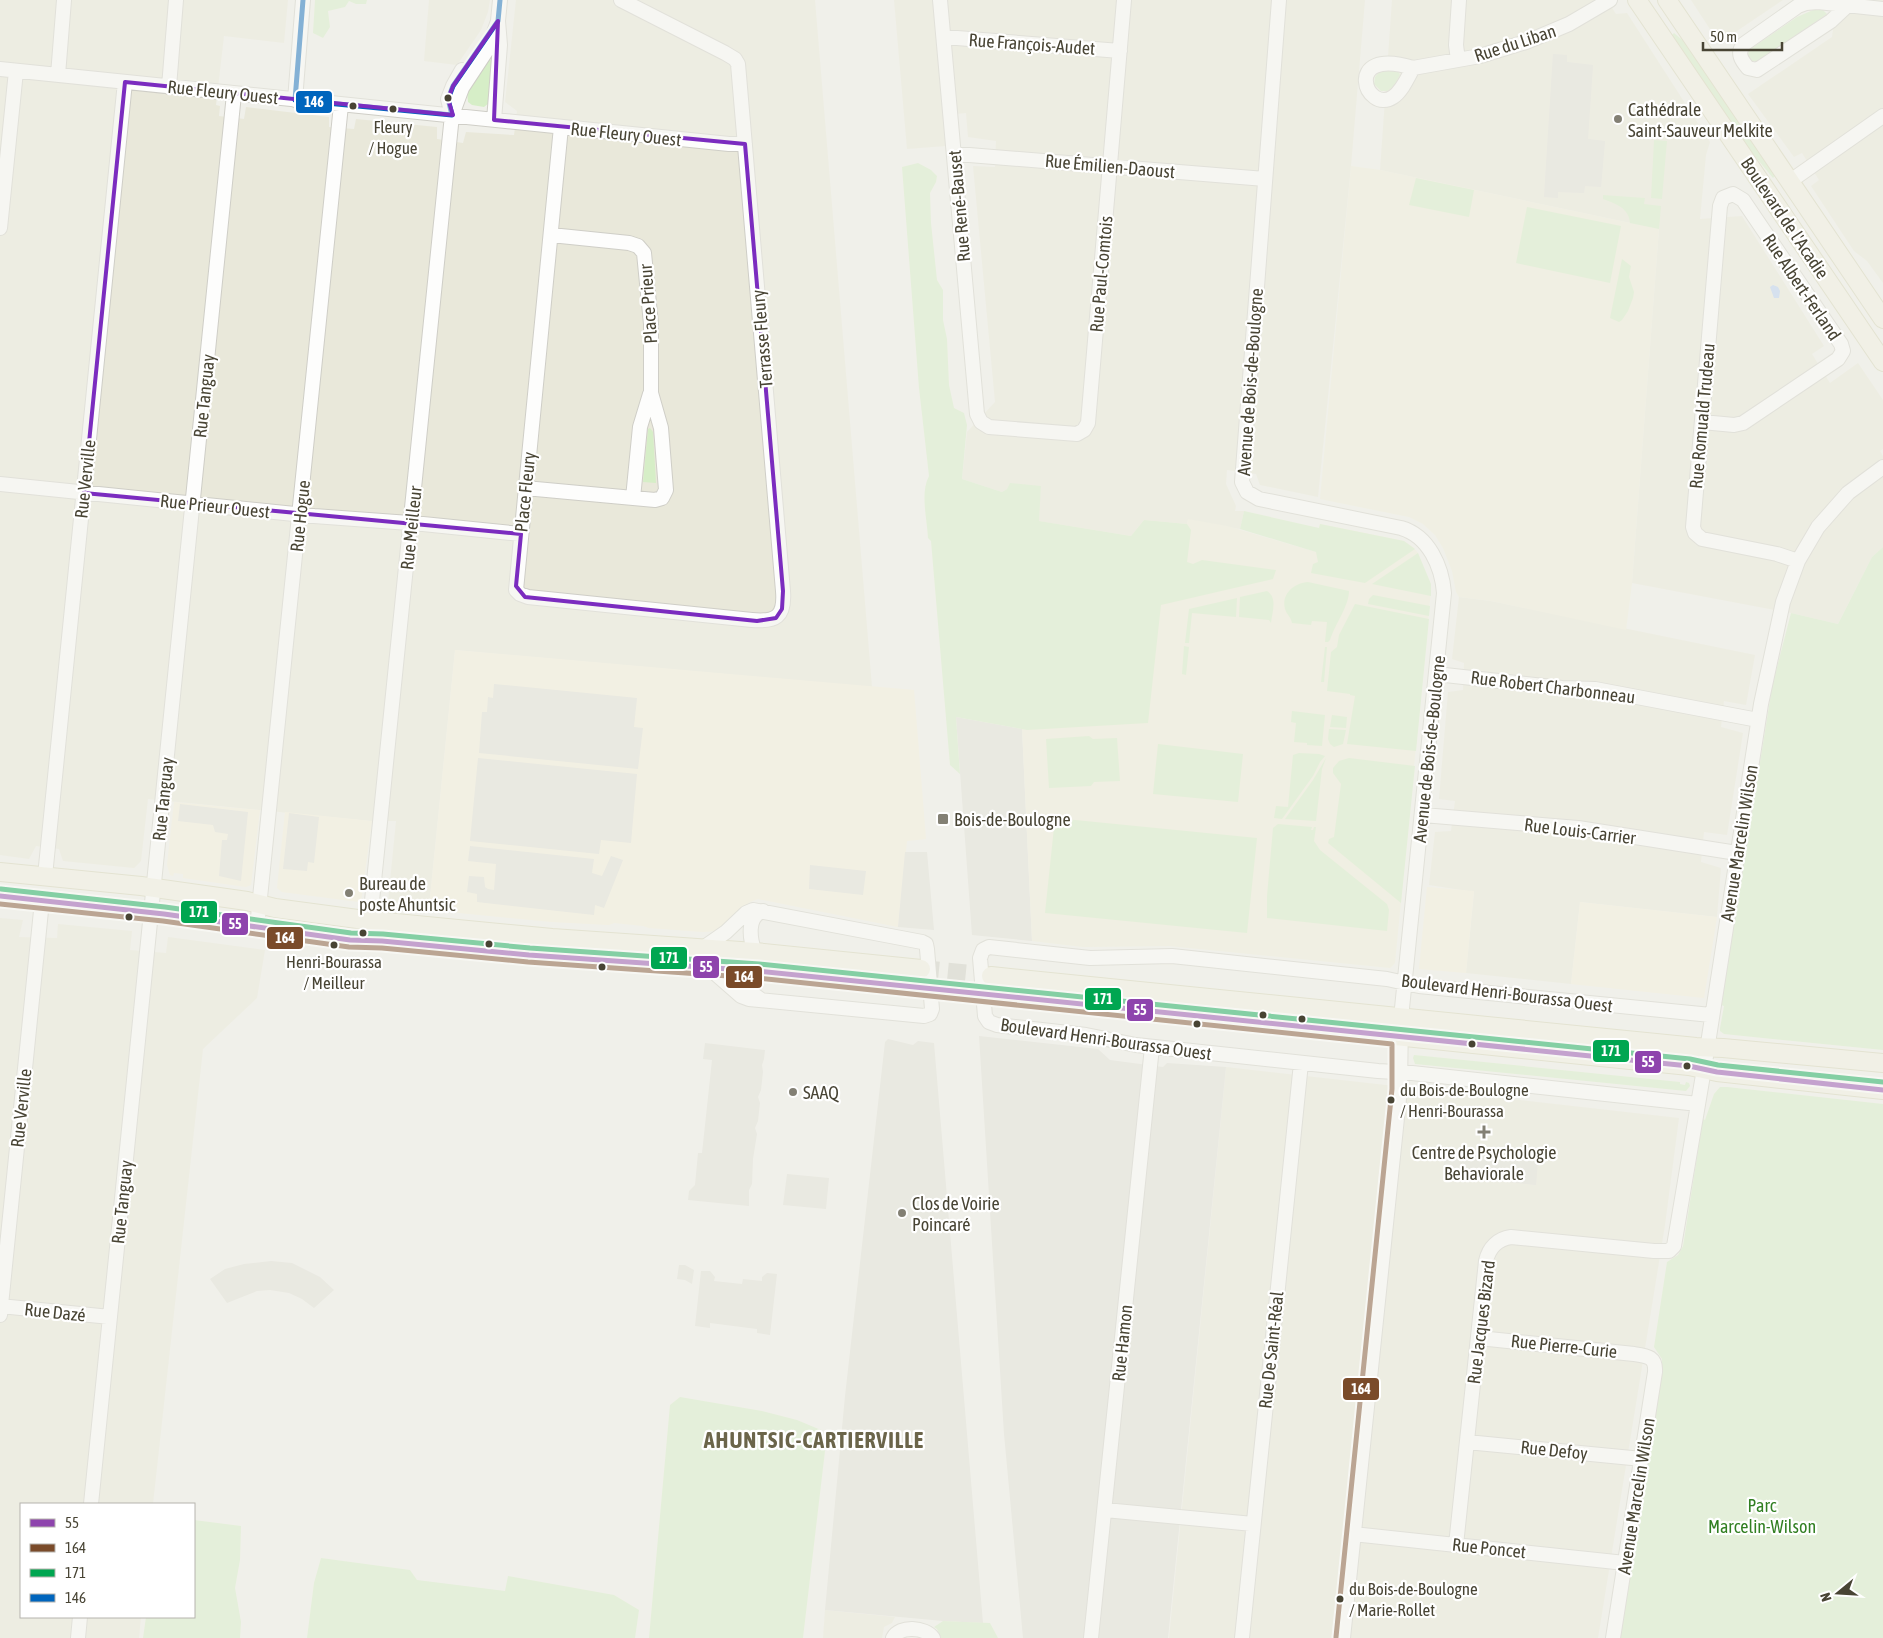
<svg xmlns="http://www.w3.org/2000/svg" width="1883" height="1638" font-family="'Asap Condensed',sans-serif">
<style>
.residential{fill:#e9e8da}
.commercial{fill:#f4f0db}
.industrial{fill:#e0dfd8}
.education{fill:#efeedb}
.green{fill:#d6eec7}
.water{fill:#b5cef3}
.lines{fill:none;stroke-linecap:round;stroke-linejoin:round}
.major-tunnel{stroke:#cecec6;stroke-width:18;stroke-dasharray:18 9;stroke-linecap:butt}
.minor-casing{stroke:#cfcec7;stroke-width:16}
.major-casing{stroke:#d4d2b5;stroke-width:20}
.minor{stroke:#fdfdfc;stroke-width:14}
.major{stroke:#f1f0e3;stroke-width:18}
.bus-1-casing{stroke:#fff;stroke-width:9}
.bus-2-casing{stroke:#fff;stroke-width:9}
.bus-3-casing{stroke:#fff;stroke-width:9}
.bus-4-casing{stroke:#fff;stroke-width:9}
.bus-1{stroke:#8e44ad;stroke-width:5}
.bus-2{stroke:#7a4b2a;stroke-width:5}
.bus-3{stroke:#00a651;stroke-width:5}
.bus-4{stroke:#0065bd;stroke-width:5}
.marked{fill:none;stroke:#7b2cbf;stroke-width:4;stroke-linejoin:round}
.bus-dot{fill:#484434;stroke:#fff;stroke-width:2}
.poi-dot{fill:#838074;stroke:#fff;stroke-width:2}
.labels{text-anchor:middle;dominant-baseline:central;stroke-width:4.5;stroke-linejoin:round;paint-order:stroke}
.bus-label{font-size:17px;fill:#484434;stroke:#fff}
.street-label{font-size:18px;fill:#484434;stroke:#fff}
.poi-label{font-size:18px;fill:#484434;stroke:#fff;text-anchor:start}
.park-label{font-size:18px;fill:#317f22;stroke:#fff}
.district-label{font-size:22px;font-weight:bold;letter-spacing:1px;fill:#6b654a;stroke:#fff}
.line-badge{stroke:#fff;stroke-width:2}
.badge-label{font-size:14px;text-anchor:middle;font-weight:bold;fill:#fff}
</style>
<rect width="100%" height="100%" fill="#f0f0ea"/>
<path class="residential" d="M0,0H288L284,43L224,36L216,105L220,106L219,116L244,119L246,107L329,117V127L354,129L356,119L437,127V139L463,143L466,132L514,135L517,111L505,102L516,0H815L872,687L455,650L429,907L388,902L396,821H371L148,799L141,861L134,868L63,861L59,849L36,846L29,859L0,855Z
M429,0H490L488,12L481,30L457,65L424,61Z
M894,0H1365L1351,166L1318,497L1260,485L1256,474L1227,470L1226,484L1236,506L1235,511H1244L1240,529L1188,520L1187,524L1144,520L1131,536L1038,521L1041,486L1007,489L1002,492L962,479L967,432L995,402L973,166L995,167L996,141L968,137L966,113L944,115L946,146L907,149Z
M1392,0H1607L1616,14L1627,13L1710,142L1706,155L1700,219L1742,216L1824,346L1812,354L1830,383L1858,363L1883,400V449L1880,451L1883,456V547L1872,557L1838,624L1791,613L1632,583L1659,229L1380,170Z
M1691,0H1783L1719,43Z
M1837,0H1883V283L1867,261L1854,251L1811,186L1819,180L1802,153L1794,157L1748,94L1832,37Z
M1459,597L1491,601L1755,655L1746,705L1724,701L1721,727L1743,733L1727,835L1704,832L1701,862L1721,868L1717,917L1580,902L1571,984L1466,973L1474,892L1429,885L1435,832L1451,831L1455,801L1439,799L1448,692L1463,690L1464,663L1452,659Z
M0,918L23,920L19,937L57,938L58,924L132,931L130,950L166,953L168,937L265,950L257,998L203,1049L153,1504H21V1617H141L139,1638H0Z
M1226,1067L1679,1118L1665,1225L1598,1638H1169Z
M825,1610L895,1617L892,1623L884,1627L882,1638H823Z"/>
<path class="commercial" d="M455,650L914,690L926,839L907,841L898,927L758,899L750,902L740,910L730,922L717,931L703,932L649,928L643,926L614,923L609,925L552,922L459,913L429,907Z
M174,802L260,810L251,885L246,887L183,878V874L174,873L173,876L170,875L167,865Z
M285,812L372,821L361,901L359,902L282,892L277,888Z
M1427,887L1474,891L1466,973L1419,969Z
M1580,902L1717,917L1704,998L1571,984Z"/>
<path class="industrial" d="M1553,54L1567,55V62L1593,65L1588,139L1605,141L1601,187L1585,186L1584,193L1558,192V198L1544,197Z
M494,684L637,698L634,727L643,728L638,769L479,753L482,712H487L488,697L493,698Z
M956,717L1022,729L1032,941L972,935Z
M478,758L637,774L631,843L601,840L599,854L470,841Z
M180,804L248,812L241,881L219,876L222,840H227L228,834L215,832L213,825L178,821Z
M289,813L319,817L314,863L308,862L307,871L283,869Z
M470,846L594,859L592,873L602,876L611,856L623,860L604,908L595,905L594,915L477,902V894L467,892L469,876L484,877L485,887L488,889L494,890L496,864L468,861Z
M905,852H927L934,930L898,927Z
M810,865L866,871L863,895L809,889Z
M979,1036L1098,1049L1110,1060L1163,1067L1167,1063L1226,1067L1168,1638H1023L1004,1434Z
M888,1039L913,1045L918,1041L934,1043L983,1623L943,1621L825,1610L845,1396L885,1042Z
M705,1043L765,1050L764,1059L762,1065L763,1072L761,1090L758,1097L760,1103L758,1121L755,1128L757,1134L753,1159L752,1184L749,1190V1206L688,1200L689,1191L695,1185L698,1153H702L712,1060L703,1059Z
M1445,1150L1538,1160L1536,1185L1443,1175Z
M787,1174L829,1178L826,1209L783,1205Z
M271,1261L292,1263L320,1277L334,1290L314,1308L302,1299L289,1293L270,1290L257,1291L227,1303L210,1279L225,1269L244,1264Z
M679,1265H685L694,1270L692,1284L685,1280L677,1279Z
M701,1271H710L715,1277L714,1281L742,1284L743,1279L762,1281V1277L767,1273L777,1274L770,1335L757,1333V1329L710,1323V1328L695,1326Z"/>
<path class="education" d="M1351,166L1380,170L1659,229L1632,583L1626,630L1491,601L1459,597L1456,592L1452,571L1443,548L1435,535L1423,524L1409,517L1320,499Z
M1188,519L1227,526L1316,552L1320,524L1404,541L1413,547L1418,553L1431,590L1395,963L1390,968L1169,946L1083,947L1032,941L1022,729L1038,521L1131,536L1144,520L1187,524Z"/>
<path class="green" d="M315,0H367L366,4H356L349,1L345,7L328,11L330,27L323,38L313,33Z
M1813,10H1823L1827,14L1758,61H1752L1748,55L1749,50L1797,17Z
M1674,33L1686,43L1775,176L1773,178L1748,148L1672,35Z
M489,59L492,61L489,103L484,107L472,105L468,102L467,92Z
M1380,71H1398L1400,75L1393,87L1387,91H1381L1374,84L1375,77Z
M1654,140L1667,141L1662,199L1651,198Z
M918,163L931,170L937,176L936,182L930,193L931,223L937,280L943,290V320L947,339L949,385L954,408L964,413L967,425L962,479L1002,492L1007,489L1010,483L1041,486L1039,521L1131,536L1144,520L1187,524L1191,530L1187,562L1193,564L1202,560L1276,570L1273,579L1161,605L1148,723L1027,730L956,717L960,774L950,765L931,541L928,538C927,518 920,493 929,476L919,388L902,167Z
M1416,178L1474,190L1469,217L1409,205Z
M1603,195L1645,198L1644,204L1661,206L1659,229L1630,223C1629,208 1616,204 1603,199Z
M1527,207L1621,226L1610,283L1516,263Z
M1622,259L1631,266L1629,277L1634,292L1633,298L1628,311L1622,320L1619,322L1610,318Z
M650,428L653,432L656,483L643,482L648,429Z
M1244,511L1319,528L1320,524L1404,541L1415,549L1365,583L1311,573L1313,564L1318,562L1316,552L1240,529Z
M1883,547V1050L1724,1034L1720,1031V1028L1724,1006L1721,1005L1775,669L1776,671L1791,613L1838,624L1872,557Z
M1418,553L1431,584V596L1372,584Z
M1308,582L1349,591C1349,606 1335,624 1330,640L1328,642H1325L1327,622L1312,621L1311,625L1292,623C1291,617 1287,615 1285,609C1281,594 1294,583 1308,582Z
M1267,591C1278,598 1272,612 1271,623L1269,620L1239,617L1240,597Z
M1373,595L1430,606L1429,616L1368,604L1369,599Z
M1237,598L1236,617L1192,613L1189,643H1185L1189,609Z
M1355,604L1429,619L1416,751L1347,744L1355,696L1350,695V694L1327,691L1331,652L1337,647L1339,635Z
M1184,646L1189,647L1186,675L1182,674Z
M1325,647H1327L1324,682H1321Z
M1292,711L1325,715L1322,746L1307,745V743L1294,742L1296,723L1291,722Z
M1332,715L1347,717L1346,728L1330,727Z
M1329,729L1346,730L1343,744L1334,747L1330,744L1328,739Z
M1089,736L1093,739L1117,738L1120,781L1094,782L1091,786L1049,788L1046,739Z
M1158,744L1243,754L1238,802L1153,794Z
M1299,753L1319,754L1325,756L1320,762L1313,776L1282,819L1274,818L1276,806L1288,807L1293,755Z
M1326,758L1322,769L1316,821L1285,819L1313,780Z
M1349,758L1415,766L1401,903L1328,843L1329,839L1334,837L1341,784L1333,773V768L1339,761Z
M1055,818L1257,838L1247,933L1045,913Z
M1278,824L1312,827L1311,830H1313L1314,827H1316L1314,841L1320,850L1387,904L1389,910L1387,931L1267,918V896L1273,828Z
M1414,1055L1680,1082V1084L1685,1085L1686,1082L1689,1083L1690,1086L1686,1091L1415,1064L1413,1058Z
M1720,1087H1727L1883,1104V1638H1620L1662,1370V1359L1654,1347L1667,1262L1678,1255L1683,1246L1703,1119L1705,1120L1714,1094Z
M680,1397L762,1411L797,1420L821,1430L825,1451L803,1638H649L670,1405Z
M194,1520L241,1526L240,1560L235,1588L241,1622L240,1638H143L146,1617H194Z
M321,1558L410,1570L417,1580L505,1591L508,1576L614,1595L639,1610L635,1638H307L314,1583Z
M943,1621L990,1623L998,1638H941L937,1629L934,1627Z"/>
<path class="water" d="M1773,285L1778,287L1780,291L1779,298H1774L1770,287Z"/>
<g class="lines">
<path class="major-tunnel" d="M921,969L991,976
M923,988L992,995"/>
<g class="minor-casing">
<path id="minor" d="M940,0L977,414L981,422L989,427L1077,434L1084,430L1088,423L1124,0
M1279,0L1242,482L1247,492L1259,499L1401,528C1429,536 1442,567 1444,593L1401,1018L1400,1089L1343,1638
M1847,6L1831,21L1757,70L1748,68C1742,61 1736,53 1744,44L1798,6L1806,3L1818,2L1883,9
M944,38H957L1120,51
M1458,60L1456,45L1459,0
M1413,68C1408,77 1402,91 1393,97C1366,115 1341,46 1413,68L1480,56L1526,42L1569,24L1610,0
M0,69L729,144H745
M58,75L64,0
M169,87L176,0
M295,100L303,0
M452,115L448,99L453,86L462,70
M494,120L500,45L498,21L500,0
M561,127L516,590L520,594L528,597L752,620C776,622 785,617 783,591L738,64L735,59L725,53L621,0
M955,155H969L1265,179
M1789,182L1883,116
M0,228L16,71
M1702,422L1734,425L1743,423L1838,359L1843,351L1841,344L1743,200L1733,194L1723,198L1720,206L1693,527L1695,533L1702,539L1777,554L1798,561
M0,484L314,516L423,524L521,534
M525,488L655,500L662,498L666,490L661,428L651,393V324L644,253L638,246L629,243L551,235
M633,498L640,427L650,394
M1436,674L1562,688L1595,689L1758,720
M1423,815L1578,828L1737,853
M45,876L125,82
M257,927L341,105
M368,940L452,115L462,88L489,47L498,21
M703,948L726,932L746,913L753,910L922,942L926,944L927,949L932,1009L930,1014L924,1016L749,999L741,996L709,968
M755,952C750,940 746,916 763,911
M758,971L751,986L753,994L760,999
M1698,1104L1412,1073L1378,1071L1136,1045L1086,1035L997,1025L989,1022L985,1016L980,958L983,950L989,947L1090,958L1172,956L1387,979L1419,986L1711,1015
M0,1306L110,1317
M0,1315L42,901
M1479,1338L1634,1354C1648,1356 1656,1357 1655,1372L1613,1638
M1467,1442L1642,1459
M91,1504L234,94
M1105,1510L1253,1524
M1353,1534L1625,1563
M1456,1545L1486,1261C1489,1247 1498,1239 1511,1237L1654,1251H1669L1674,1246L1704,1069L1761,704L1783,602L1798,561L1818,527L1848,493L1883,467
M78,1638L80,1617
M893,1638C900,1625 925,1627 933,1638
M1091,1638L1152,1047
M1242,1638L1301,1063"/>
</g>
<g class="major-casing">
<path id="major" d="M1637,0L1883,362
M1667,0L1883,319
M0,872L141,886L247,901L275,908L365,920L552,938L755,952L921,969
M0,896L164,914L350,940L382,941L529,955L758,971L923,988
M991,976L1646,1042L1696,1047L1723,1048L1883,1063
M992,995L1689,1066L1717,1072L1883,1090"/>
</g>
<use href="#minor" class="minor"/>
<use href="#major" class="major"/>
<g class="bus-1-casing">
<path id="bus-1" d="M0,896L164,914L350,940L382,941L529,955L758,971L1689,1066L1717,1072L1883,1090"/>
</g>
<g class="bus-2-casing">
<path id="bus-2" d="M0,904L163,921L349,947L382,948L528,962L757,978L1392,1044V1089L1336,1637"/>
</g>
<g class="bus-3-casing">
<path id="bus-3" d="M1,889L165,907L351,933L383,934L530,948L759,964L1690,1059L1718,1065L1883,1082"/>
</g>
<g class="bus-4-casing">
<path id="bus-4" d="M303,0L295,100L452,115L448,99L453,86L498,21L500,0"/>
</g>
<use href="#bus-1" class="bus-1"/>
<use href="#bus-2" class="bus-2"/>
<use href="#bus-3" class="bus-3"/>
<use href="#bus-4" class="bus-4"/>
</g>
<path d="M0 0H1883V1638H0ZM498,21L494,120L745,144L783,591L782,609L776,618L757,621L525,597L516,586L521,534L84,493L125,82L453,115L448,99L453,86Z" fill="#f0f0ea" fill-opacity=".55" fill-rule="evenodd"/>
<path class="marked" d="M498,21L494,120L745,144L783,591L782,609L776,618L757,621L525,597L516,586L521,534L84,493L125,82L453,115L448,99L453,86Z"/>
<g class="bus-dot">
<circle cx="448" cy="98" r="4.5"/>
<circle cx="353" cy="106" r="4.5"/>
<circle cx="393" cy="109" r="4.5"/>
<circle cx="129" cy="917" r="4.5"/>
<circle cx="363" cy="933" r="4.5"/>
<circle cx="489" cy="944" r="4.5"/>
<circle cx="334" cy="945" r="4.5"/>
<circle cx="602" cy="967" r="4.5"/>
<circle cx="1263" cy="1015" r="4.5"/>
<circle cx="1302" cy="1019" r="4.5"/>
<circle cx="1197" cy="1024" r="4.5"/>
<circle cx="1472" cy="1044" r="4.5"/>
<circle cx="1687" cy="1066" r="4.5"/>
<circle cx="1391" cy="1100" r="4.5"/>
<circle cx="1340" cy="1599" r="4.5"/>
</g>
<g class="poi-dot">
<circle cx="1618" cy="119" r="5"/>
<rect x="937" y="813" width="12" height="12" rx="2.5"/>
<circle cx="349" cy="893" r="5"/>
<circle cx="793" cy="1092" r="5"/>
<path d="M1481.5 1124.5h5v5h5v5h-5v5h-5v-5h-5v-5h5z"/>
<circle cx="902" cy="1213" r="5"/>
</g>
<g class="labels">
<g class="bus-label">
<text x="393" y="127">Fleury<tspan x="393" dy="21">/ Hogue</tspan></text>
<text x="334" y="962">Henri-Bourassa<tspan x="334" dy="21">/ Meilleur</tspan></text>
<text x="1400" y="1090" text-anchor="start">du Bois-de-Boulogne<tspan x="1400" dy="21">/ Henri-Bourassa</tspan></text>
<text x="1349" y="1589" text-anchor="start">du Bois-de-Boulogne<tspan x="1349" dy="21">/ Marie-Rollet</tspan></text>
</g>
<g class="street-label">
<text transform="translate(1515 43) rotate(-18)">Rue du Liban</text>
<text transform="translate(1032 44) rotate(4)">Rue François-Audet</text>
<text transform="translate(223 92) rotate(6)">Rue Fleury Ouest</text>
<text transform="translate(626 134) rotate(6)">Rue Fleury Ouest</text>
<text transform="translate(1110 166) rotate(5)">Rue Émilien-Daoust</text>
<text transform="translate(959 206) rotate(-95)">Rue René-Bauset</text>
<text transform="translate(1785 218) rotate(56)">Boulevard de l'Acadie</text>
<text transform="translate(1101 274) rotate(-85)">Rue Paul-Comtois</text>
<text transform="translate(1802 287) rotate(56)">Rue Albert-Ferland</text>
<text transform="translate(648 304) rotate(-94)">Place Prieur</text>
<text transform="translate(762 339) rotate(-95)">Terrasse Fleury</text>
<text transform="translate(1250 382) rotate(-86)">Avenue de Bois-de-Boulogne</text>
<text transform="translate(204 396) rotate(-84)">Rue Tanguay</text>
<text transform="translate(1702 416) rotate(-85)">Rue Romuald Trudeau</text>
<text transform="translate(85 479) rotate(-84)">Rue Verville</text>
<text transform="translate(525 492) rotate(-84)">Place Fleury</text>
<text transform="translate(215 506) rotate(6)">Rue Prieur Ouest</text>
<text transform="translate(300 516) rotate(-84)">Rue Hogue</text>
<text transform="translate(411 528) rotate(-84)">Rue Meilleur</text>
<text transform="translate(1553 687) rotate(7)">Rue Robert Charbonneau</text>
<text transform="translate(1429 749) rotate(-84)">Avenue de Bois-de-Boulogne</text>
<text transform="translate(163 799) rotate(-84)">Rue Tanguay</text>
<text transform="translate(1580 831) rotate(7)">Rue Louis-Carrier</text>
<text transform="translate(1739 843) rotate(-81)">Avenue Marcelin Wilson</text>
<text transform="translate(1507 993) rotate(7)">Boulevard Henri-Bourassa Ouest</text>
<text transform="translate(1106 1039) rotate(8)">Boulevard Henri-Bourassa Ouest</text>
<text transform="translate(21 1108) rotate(-84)">Rue Verville</text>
<text transform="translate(122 1202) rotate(-84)">Rue Tanguay</text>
<text transform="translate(55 1312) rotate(6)">Rue Dazé</text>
<text transform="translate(1481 1322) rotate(-83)">Rue Jacques Bizard</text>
<text transform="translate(1122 1343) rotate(-84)">Rue Hamon</text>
<text transform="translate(1564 1346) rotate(6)">Rue Pierre-Curie</text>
<text transform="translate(1271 1350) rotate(-84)">Rue De Saint-Réal</text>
<text transform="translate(1554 1450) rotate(6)">Rue Defoy</text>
<text transform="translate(1636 1496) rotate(-81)">Avenue Marcelin Wilson</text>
<text transform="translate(1489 1548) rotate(6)">Rue Poncet</text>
</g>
<g class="poi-label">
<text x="1628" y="109">Cathédrale<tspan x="1628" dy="21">Saint-Sauveur Melkite</tspan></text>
<text x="954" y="819">Bois-de-Boulogne</text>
<text x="359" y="883">Bureau de<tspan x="359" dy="21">poste Ahuntsic</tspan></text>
<text x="803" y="1092">SAAQ</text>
<text x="1484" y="1152" text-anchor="middle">Centre de Psychologie<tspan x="1484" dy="21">Behaviorale</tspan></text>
<text x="912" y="1203">Clos de Voirie<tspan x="912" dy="21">Poincaré</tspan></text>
</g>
<g class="park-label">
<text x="1762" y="1505">Parc<tspan x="1762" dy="21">Marcelin-Wilson</tspan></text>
</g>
<g class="district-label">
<text x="814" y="1440">AHUNTSIC-CARTIERVILLE</text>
</g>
</g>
<g class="line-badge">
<rect x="295" y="90" width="38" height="24" rx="5" fill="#0065bd"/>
<rect x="180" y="900" width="38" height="24" rx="5" fill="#00a651"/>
<rect x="221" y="912" width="28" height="24" rx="5" fill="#8e44ad"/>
<rect x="266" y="926" width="38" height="24" rx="5" fill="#7a4b2a"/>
<rect x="650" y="946" width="38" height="24" rx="5" fill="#00a651"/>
<rect x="692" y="955" width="28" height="24" rx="5" fill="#8e44ad"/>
<rect x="725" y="965" width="38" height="24" rx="5" fill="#7a4b2a"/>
<rect x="1084" y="987" width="38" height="24" rx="5" fill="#00a651"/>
<rect x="1126" y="998" width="28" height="24" rx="5" fill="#8e44ad"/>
<rect x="1592" y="1039" width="38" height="24" rx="5" fill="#00a651"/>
<rect x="1634" y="1050" width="28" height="24" rx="5" fill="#8e44ad"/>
<rect x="1342" y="1377" width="38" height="24" rx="5" fill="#7a4b2a"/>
</g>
<g class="badge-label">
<text x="314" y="107">146</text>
<text x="199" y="917">171</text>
<text x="235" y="929">55</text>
<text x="285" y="943">164</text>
<text x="669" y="963">171</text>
<text x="706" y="972">55</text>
<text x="744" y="982">164</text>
<text x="1103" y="1004">171</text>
<text x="1140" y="1015">55</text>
<text x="1611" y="1056">171</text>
<text x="1648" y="1067">55</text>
<text x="1361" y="1394">164</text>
</g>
<rect x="20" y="1503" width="175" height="115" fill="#ffffff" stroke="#b6b4ae"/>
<rect x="30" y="1519" width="25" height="8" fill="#8e44ad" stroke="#b6b4ae"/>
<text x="65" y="1528" font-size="15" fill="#484434">55</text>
<rect x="30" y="1544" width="25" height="8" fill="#7a4b2a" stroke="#b6b4ae"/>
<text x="65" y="1553" font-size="15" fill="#484434">164</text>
<rect x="30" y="1569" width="25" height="8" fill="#00a651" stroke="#b6b4ae"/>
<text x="65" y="1578" font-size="15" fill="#484434">171</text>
<rect x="30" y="1594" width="25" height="8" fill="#0065bd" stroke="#b6b4ae"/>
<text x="65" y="1603" font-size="15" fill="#484434">146</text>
<g transform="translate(1838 1593) rotate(252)" stroke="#ffffff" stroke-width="4" paint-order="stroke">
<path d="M0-4L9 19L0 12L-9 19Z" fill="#484434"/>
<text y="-8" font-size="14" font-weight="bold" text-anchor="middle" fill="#484434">N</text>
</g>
<path d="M1703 42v8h79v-8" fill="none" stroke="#484434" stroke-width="2.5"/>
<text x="1710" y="42" font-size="15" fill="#484434" stroke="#ffffff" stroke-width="4" paint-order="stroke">50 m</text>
</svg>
